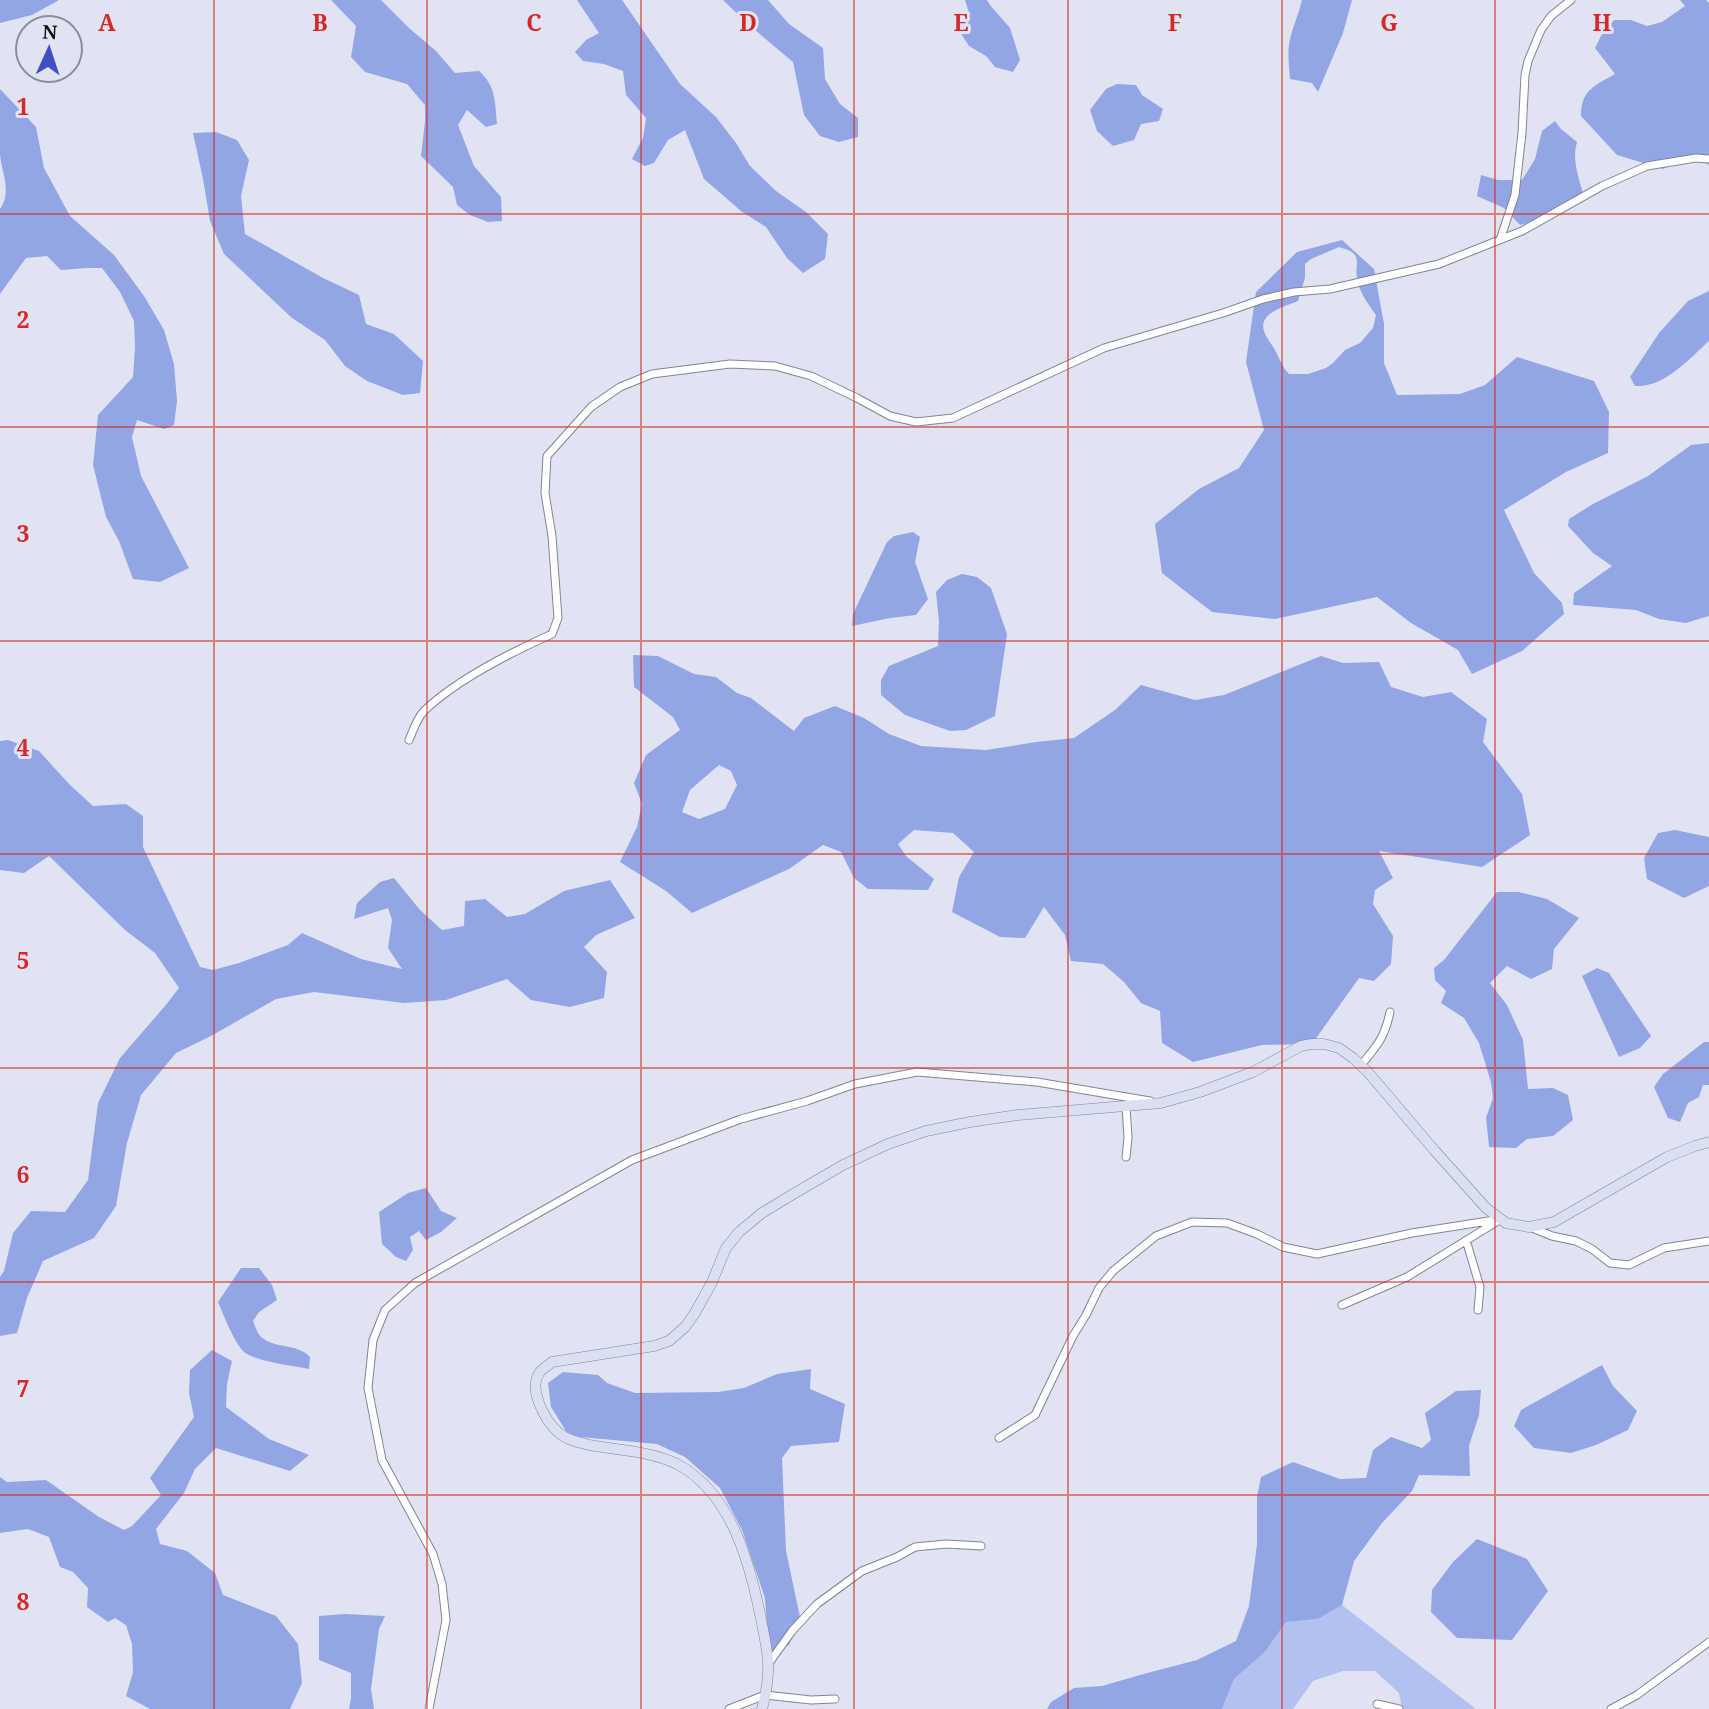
<svg xmlns="http://www.w3.org/2000/svg" width="1709" height="1709" font-family="'Noto Serif',serif">
<style>
.green{fill:#b4c1f0}
.forest{fill:#93a5e5;fill-rule:evenodd}
.lines{fill:none;stroke-linecap:round;stroke-linejoin:round}
.street-casing{stroke:#818592;stroke-width:9}
.secondary-casing{stroke:#818592;stroke-width:11}
.street{stroke:#fff;stroke-width:7}
.secondary{stroke:#dadff2;stroke-width:10}
.grid{fill:none;stroke:#d62828;stroke-width:2;stroke-opacity:0.55}
.grid-label{font-size:23px;text-anchor:middle;font-weight:bold;fill:#d62828;stroke:#e0e4f2;stroke-width:6;stroke-linejoin:round;paint-order:stroke}
</style>
<rect width="100%" height="100%" fill="#e0e4f2"/>
<path class="green" d="M1342,1605L1476,1709H1402L1399,1693L1375,1671H1343L1313,1681L1293,1709H1222L1234,1679L1265,1652L1286,1622L1318,1619Z"/>
<path class="forest" d="M0,0H59L32,15L0,23Z
M331,0H381L409,28L436,51L455,73L479,71C496,86 495,102 497,124L486,127L467,110L458,125L474,166L501,197L502,221L488,222L470,215L457,205L453,187L421,156L425,121V105L407,84L365,72L351,57L356,26Z
M577,0H622L680,84L716,117L736,143L750,166L776,191L806,212L828,234L825,259L803,273L787,258L766,227L741,211L704,179L685,130L668,140L654,163L645,166L632,159L643,138L646,118L626,95L623,71L604,64L583,61L575,52L586,40L599,33Z
M723,0H768L789,24L823,48L825,79L840,104L858,118V137L839,142L820,136L804,115L793,62L749,25Z
M965,0H987L990,5L1010,28L1020,60L1013,72L995,67L986,56L969,46L958,29L969,13Z
M1302,0H1352L1343,33L1318,92L1312,83L1290,79C1289,66 1287,52 1290,39C1293,26 1299,13 1302,0Z
M1680,0H1706L1709,3V165L1693,154L1663,169L1617,155L1581,116C1581,90 1594,86 1615,74L1595,48L1601,36L1614,20H1631L1647,26L1662,22L1685,6Z
M1117,84L1136,85L1142,95L1163,109L1159,121L1141,124L1134,140L1113,146L1097,131L1090,110L1106,89Z
M0,89L36,127L44,168L70,216L114,255L144,296L164,330L174,364L177,401L174,425L164,429L137,420L132,437L141,476L189,568L160,582L133,579L119,541L106,517L93,465L98,415L133,377L135,347L134,321L120,292L102,268H87L61,270L47,256L26,258L0,294V209C12,192 2,173 0,155C0,134 0,111 0,89Z
M1555,121L1561,129L1577,142C1572,159 1578,176 1583,193L1536,221L1520,225L1504,208L1477,196L1481,175L1498,180H1522L1535,159L1542,131Z
M216,132L237,140L249,160L241,196L245,234L323,278L359,295L366,324L394,334L423,361L420,393L403,395L367,381L345,366L325,340L292,318L224,254L210,221L203,179L193,133Z
M1342,240L1374,269L1384,324V363L1397,395L1460,394L1485,385L1517,357L1594,381L1609,412L1608,453L1566,472L1504,510L1534,573L1562,603L1564,614L1522,651L1472,674L1458,650L1411,623L1377,597L1275,619L1212,612L1162,573L1155,524L1199,489L1239,468L1264,430L1246,362L1256,292L1297,252ZM1339,247C1345,249 1351,250 1355,255C1359,262 1355,271 1357,278C1359,292 1368,304 1376,315L1373,328L1360,343L1345,350L1333,363L1326,368L1308,374H1289C1282,367 1280,359 1275,350C1272,344 1266,338 1264,331C1258,313 1286,306 1298,301L1305,278V264L1311,259Z
M1709,291V341C1689,359 1664,388 1635,386L1630,377L1659,333L1688,301Z
M1709,443V616L1686,623L1659,619L1636,610L1573,605L1574,593L1612,566L1593,553L1568,526L1569,519L1593,504L1648,476L1691,445Z
M913,532L920,537L915,562L928,599L916,615L890,618L852,626L853,614L887,542L894,536Z
M962,574L977,577L991,588L1007,634L995,716L966,730L950,731L905,715L881,695V680L889,666L938,646L939,621L936,592L947,580Z
M633,655L658,656L694,674L716,677L737,693L751,698L794,731L804,718L835,706L864,718L889,734L921,746L986,750L1036,742L1074,738L1115,710L1141,685L1195,700L1224,695L1321,656L1343,663L1379,662L1391,687L1423,697L1451,692L1487,719L1483,742L1522,794L1530,835L1482,867L1379,851L1393,878L1375,890L1373,904L1393,936L1391,964L1374,981L1359,978L1312,1044L1262,1045L1193,1062L1162,1043L1160,1011L1141,1003L1124,982L1103,964L1071,961L1065,935L1044,907L1025,938L1000,937L952,912L959,877L974,852L953,833L914,830L898,844L906,856L934,879L928,890L868,889L854,878L841,852L823,845L789,869L692,913L666,891L620,862L637,827L642,804L634,783L646,755L680,730L673,717L634,687ZM719,765L731,771L737,785L725,809L699,819L682,812L690,790Z
M8,740L39,751L69,784L93,806L126,804L143,816V847L200,967L213,970L239,963L288,945L302,933L361,959L402,969L388,948L392,920L388,908L354,919L357,903L380,882L394,878L420,910L442,930L464,926L465,901L485,899L507,917L525,914L564,891L610,880L635,918L596,935L584,947L607,972L604,998L570,1007L531,1000L507,979L446,1000L404,1003L314,992L276,999L211,1036L176,1053L141,1095L127,1143L116,1206L94,1238L43,1261L27,1298L17,1333L0,1336V1277L4,1271L13,1233L31,1211L65,1212L88,1180L98,1103L120,1058L165,1006L179,988L155,953L125,930L49,856L24,873L0,870V741Z
M1675,830L1709,837V886L1684,898L1647,879L1644,858L1658,833Z
M1497,892H1519L1547,899L1579,918L1554,949L1552,969L1531,979L1507,966L1490,983L1507,1005L1523,1040L1528,1089L1553,1088L1568,1095L1573,1120L1553,1136L1527,1139L1516,1148L1489,1147L1486,1118L1493,1098L1491,1082L1479,1043L1464,1018L1441,1003L1446,991L1435,980L1434,968L1444,960Z
M1597,968L1609,973L1651,1036L1640,1048L1619,1057L1582,976Z
M1704,1042H1709V1085H1703L1699,1097L1688,1103L1680,1122L1668,1118L1654,1087L1663,1074Z
M426,1188L441,1211L457,1218L441,1232L426,1240L419,1231L410,1237L413,1250L406,1261L396,1257L382,1244L379,1212L408,1193Z
M241,1268H259L272,1285L277,1300L259,1312L253,1321C255,1326 257,1333 261,1337C275,1349 297,1343 310,1357L309,1369C295,1366 254,1361 244,1352C234,1342 224,1316 218,1302Z
M212,1350L232,1361L227,1384L226,1407L269,1439L309,1455L290,1471L216,1448L195,1469L184,1493L156,1529L160,1544L187,1551L215,1573L223,1595L276,1616L298,1644L302,1683L290,1709H150L126,1696L133,1672L132,1644L126,1625L115,1618L108,1622L87,1607L88,1588L73,1572L60,1567L49,1537L28,1529L0,1533V1477L7,1482L46,1480L99,1517L124,1530L132,1526L161,1495L150,1478L194,1417L189,1393L190,1370Z
M1602,1365L1613,1386L1637,1411L1628,1430L1596,1445L1571,1453L1534,1448L1514,1426L1521,1410Z
M811,1369L810,1389L845,1404L839,1442L791,1446L782,1458L786,1551L800,1617L789,1645L770,1654L767,1627L765,1598L742,1530L720,1488L685,1457L657,1444L569,1436L551,1407L548,1383L563,1372L598,1375L607,1383L635,1393L718,1392L744,1388L777,1374Z
M1481,1390L1479,1415L1469,1446L1470,1476L1419,1475L1412,1491L1382,1523L1354,1561L1342,1605L1318,1619L1286,1622L1265,1652L1234,1679L1222,1709H1047L1051,1702L1074,1688L1102,1686L1140,1675L1197,1660L1236,1641L1249,1606L1257,1544V1497L1261,1477L1293,1462L1340,1479L1366,1478L1373,1450L1391,1437L1422,1448L1431,1440L1425,1413L1456,1391Z
M1477,1539L1527,1559L1548,1591L1512,1640L1457,1638L1431,1612L1432,1590L1453,1562Z
M345,1614L385,1616L379,1629L371,1689L374,1709H349L351,1698V1673L319,1660V1616Z"/>
<g class="lines">
<g class="street-casing">
<path id="street" d="M1500,240L1515,195L1522,133L1525,75L1528,61L1541,30L1551,16L1571,0
M409,740C413,731 417,718 424,711C455,681 512,652 552,634L558,618L552,536L545,493L547,456L591,407L620,387L652,374L730,364L775,366L811,376L857,398L890,416L916,422L953,418L1104,348L1223,313L1263,299L1294,292L1330,289L1439,264L1522,231L1602,186L1647,166L1696,158L1709,159
M1361,1065C1377,1046 1385,1037 1390,1012
M1126,1106L1128,1138L1126,1157
M1530,1227L1552,1236L1576,1241L1592,1249L1610,1263L1629,1265L1664,1248L1709,1241
M1466,1240L1480,1287L1478,1310
M999,1438L1035,1415L1073,1336L1086,1315L1099,1288L1113,1271L1156,1236L1192,1222L1227,1223L1257,1234L1283,1247L1317,1254L1412,1233L1501,1219L1407,1277L1342,1305
M769,1663L792,1631L817,1604L862,1571L897,1557L915,1547L946,1544L981,1546
M1377,1704L1399,1709
M429,1709L446,1620L442,1584L433,1554L382,1460L368,1388L373,1340L385,1310L415,1283L632,1160L741,1119L807,1101L855,1084L917,1072L1037,1082L1150,1101
M729,1709L765,1695L811,1700L835,1699
M1611,1709L1637,1695L1709,1642"/>
</g>
<g class="secondary-casing">
<path id="secondary" d="M762,1709C766,1694 769,1677 768,1661C767,1646 763,1630 760,1614C749,1560 730,1492 677,1464C651,1451 617,1450 589,1445C579,1442 568,1441 559,1433C546,1422 527,1389 540,1372C543,1368 549,1365 552,1362L654,1346L669,1341L685,1327L695,1313L712,1282L726,1248L739,1232L762,1213L795,1193L843,1165L888,1144L926,1131L970,1122L1018,1115L1161,1103L1200,1092L1253,1072L1301,1046L1312,1044H1324L1339,1048L1353,1058L1367,1071L1435,1151L1486,1208L1506,1223L1529,1227L1554,1222L1667,1157L1695,1146L1709,1142"/>
</g>
<use href="#street" class="street"/>
<use href="#secondary" class="secondary"/>
</g>
<path class="grid" d="M214,0V1709M427,0V1709M641,0V1709M854,0V1709M1068,0V1709M1282,0V1709M1495,0V1709M0,214H1709M0,427H1709M0,641H1709M0,854H1709M0,1068H1709M0,1282H1709M0,1495H1709"/>
<g class="grid-label">
<text x="107" y="31">A</text>
<text x="320" y="31">B</text>
<text x="534" y="31">C</text>
<text x="748" y="31">D</text>
<text x="961" y="31">E</text>
<text x="1175" y="31">F</text>
<text x="1389" y="31">G</text>
<text x="1602" y="31">H</text>
<text x="23" y="115">1</text>
<text x="23" y="328">2</text>
<text x="23" y="542">3</text>
<text x="23" y="756">4</text>
<text x="23" y="969">5</text>
<text x="23" y="1183">6</text>
<text x="23" y="1397">7</text>
<text x="23" y="1610">8</text>
</g>
<g transform="translate(49 49) rotate(3)"><circle r="33" fill="#e0e4f2" stroke="#8b8e98" stroke-width="2"/>
<path d="M0-5L12 26L0 18L-12 26Z" fill="#414fc3"/>
<text y="-10" font-size="19" font-weight="bold" text-anchor="middle" fill="#0c0e12">N</text>
</g>
</svg>
